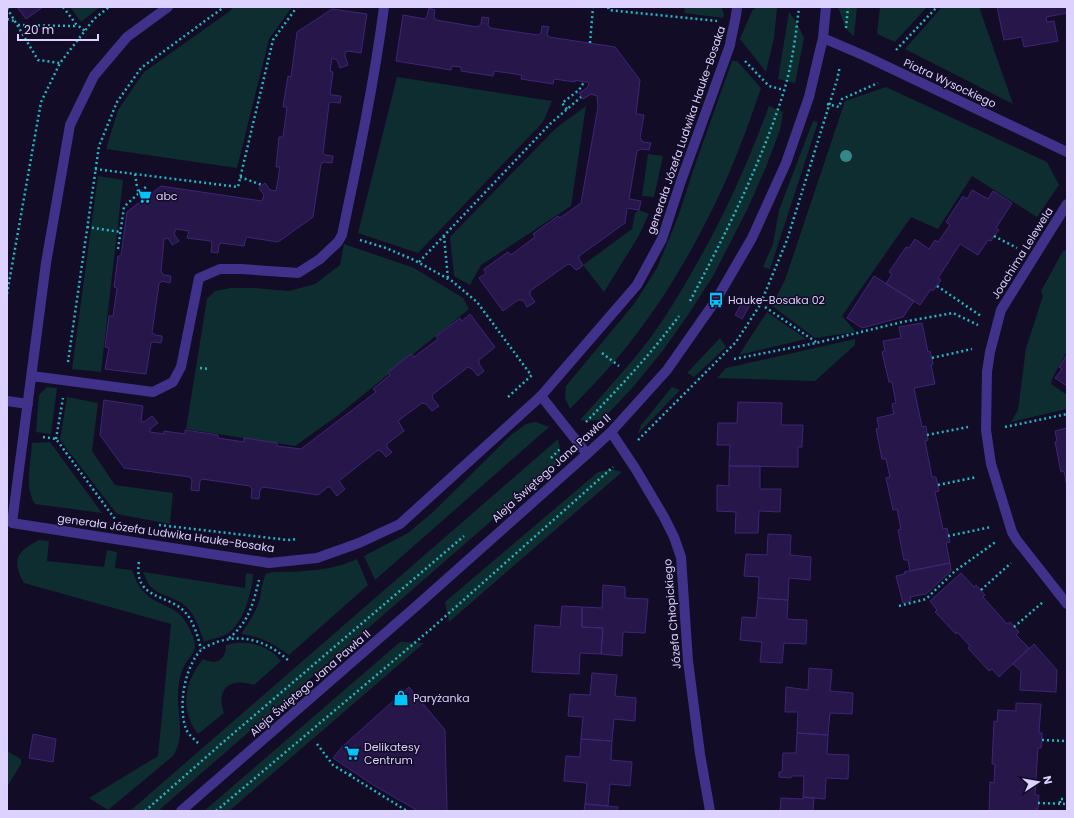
<svg xmlns="http://www.w3.org/2000/svg" width="1074" height="818" font-family="Poppins,sans-serif">
<style>
.green{fill:#0e2d30}
.building{fill:#261649;stroke:#3f2577}
.lines{fill:none;stroke-linecap:round;stroke-linejoin:round}
.path{stroke:#21b9c2;stroke-width:2.5;stroke-dasharray:2 3;stroke-linecap:butt}
.service{stroke:#40328a;stroke-width:10}
.minor{stroke:#40328a;stroke-width:10}
.tree{fill:#348788}
.labels{text-anchor:middle;dominant-baseline:central;stroke-width:3;stroke-linejoin:round;paint-order:stroke}
.street-label{font-size:11px;fill:#dcd1ff;stroke:#130c26}
.poi-label{font-size:11px;fill:#dcd1ff;stroke:#130c26;text-anchor:start}
</style>
<rect width="100%" height="100%" fill="#130c26"/>
<path class="green" d="M70,7H100L81,22Z
M233,7H292L269,39L237,168L106,149L118,110L144,72L230,11Z
M685,7H721L724,14L723,18L684,13Z
M757,7L777,8L774,38L766,72L740,39L752,11Z
M838,7H857L854,36L846,29Z
M880,7H927L895,42L877,34Z
M942,7H979L1013,104L905,49Z
M789,12L797,23L804,38L795,83L778,79Z
M732,61H737L761,88C754,108 747,129 739,149C710,222 670,294 620,355C604,374 587,391 570,409L565,398L566,386L634,304L657,268L678,217L694,168Z
M397,77L552,101L543,122L418,253L358,233Z
M886,87L1047,162L1059,185L1037,217L972,176L938,229L911,217L842,316L856,332L815,338L772,306L785,280L845,101Z
M586,106L571,206L481,265L470,285L454,276L450,237L556,128Z
M769,106L783,112L780,130L766,167L747,210L713,276L688,315L664,349L634,386L602,420L587,421L580,420C604,393 629,366 651,337C668,314 683,288 697,263C726,213 749,160 769,106Z
M813,121L818,122L770,269L763,267L773,244L779,210Z
M648,154L663,156L654,197L642,196Z
M98,176L123,180L101,372L72,369Z
M639,210L649,214L638,237L604,292L583,265L632,229L635,213Z
M344,244L414,268L463,298L469,309L337,416L295,446L186,429L207,299L215,291L231,288H254L289,291L315,284L340,265Z
M1067,250V351L1052,379L1051,384L1067,395V409L1011,422L1018,410L1026,348L1043,296L1041,291L1063,251Z
M767,312L806,339L739,355Z
M720,338L726,347L694,377L687,373Z
M855,339V345L815,381L717,378L726,368Z
M47,387L57,388L51,434L36,432L39,395Z
M672,387L680,390L638,434L641,425Z
M67,397L98,403L92,451L115,485L173,493L170,524L117,514L60,440Z
M536,422L549,427L375,580L364,556L408,533L433,512L511,435L526,424Z
M558,439L560,449L559,462L158,811H130Z
M50,442L102,513L35,504C24,487 31,463 32,443Z
M612,469L622,472L449,622L445,602L598,472Z
M39,540L49,541L47,561L104,567L107,550L117,552L115,568L132,570C135,577 137,585 143,591C159,609 178,603 189,628C192,634 195,640 195,646C194,654 189,658 185,664C180,673 178,685 178,694C177,717 186,735 173,756L108,810L89,798L158,756L171,624L24,583C11,560 17,551 39,540Z
M357,559L368,585L289,655C274,644 259,636 241,634C248,624 255,614 259,601C262,592 261,583 266,574L272,572C300,572 332,571 357,559Z
M143,572L245,588L246,573L253,574C252,592 243,626 225,635C219,638 210,639 204,642C199,628 195,613 183,604C173,597 158,595 150,586C147,582 145,576 143,572Z
M400,642L424,643L229,811H204Z
M235,643C254,642 269,646 281,661L254,685C231,677 215,688 224,713L198,734C195,729 191,725 190,720C181,699 189,676 203,659C216,665 226,661 226,645Z
M7,751L21,759V764L7,787Z"/>
<path class="building" d="M17,7H43L26,19Z
M997,7H1067V13L1046,17L1047,22L1054,21L1058,41L1024,47L1022,37L1004,40Z
M429,8L435,10L434,17L436,20L477,27L481,24L482,17L489,18L488,25L490,28L538,35L541,33L542,26L549,27L547,34L549,37L615,47L640,80L636,114L644,115L640,138L643,142L651,143L649,150L642,149L637,151L629,199L641,201L639,210L627,208L625,223L579,256V259L583,265L580,268L576,270L571,265L568,264L530,291V295L535,302L527,307L523,300H518L503,311L479,278L486,273L484,269L508,252L511,255L535,237L533,234L558,216L560,218L581,203L598,107L597,96L591,94L583,99L579,93L587,88L589,84L588,82H584L575,80V82L554,79L553,84L521,79L522,75L494,71L493,76L461,71V67L452,66L451,70L396,61L403,15L425,19L427,16Z
M332,9L367,14L361,53L348,51L345,52V56L348,65L340,68L337,60L332,58L330,71L333,72L330,93L332,95L341,96L340,103L331,102L329,104L323,153L325,155L333,156L332,163L324,162L321,164L313,217L278,242L246,237L244,246L221,243L219,245L218,253L211,252L212,244L211,241L187,238L189,231L176,229L174,234L179,241L172,245L168,238L164,239L161,272L164,275L171,276L170,283L162,281L159,284L152,332L155,335L162,336V339L161,343L154,342L151,343L146,374L105,369L109,348L105,347L109,316H113L117,288L114,287L118,256H121L127,212L161,186L262,201L264,195L259,188L265,183L270,190L276,191L280,167H276L279,137H283L287,107H283L288,76L291,77L297,32Z
M972,190L988,199L993,191L1012,203L996,228L999,230L994,236L991,241L988,240L978,255L960,244L938,278L941,280L933,291L931,289L920,305L886,284L892,274L889,272L906,247L909,248L915,239L929,249L935,240L938,242L950,225L946,222L963,196L967,199Z
M874,276L914,301L903,317L862,328L847,318Z
M743,301L750,305L742,319L735,315Z
M470,314L495,347L479,360V364L484,371L478,376L472,369L468,367L432,395L433,399L439,406L432,411L426,404L422,403L398,421L404,431L387,444V447L392,452L386,457L382,452L378,450L339,481L345,489L337,496L330,487H328L318,495L263,487L260,490L259,499L251,498L252,489L250,486L202,479L200,481L199,491L191,490L192,480L190,477L124,468L100,435L104,400L143,406L141,421L144,422L152,416L158,423L150,429V432L164,434V431L185,434V430L218,435V438L244,442V438L277,443V446L301,449L376,392L373,389L390,375L388,372L411,354L414,357L438,339L436,336L460,318L462,321Z
M922,323L928,352L930,351L933,364L931,365L935,384L914,388L922,427L926,426L928,440L925,441L932,477H936L939,491L935,492L943,529L947,528L950,542L946,543L950,563L910,571L908,560H904L898,530L901,529L897,509L893,510L886,478L890,477L886,459H882L876,429L879,428L877,418L894,414L892,404L896,403L892,382H889L882,352L885,351L883,341L901,338L899,327Z
M1067,355V386L1055,378L1062,369L1059,367Z
M738,402L782,403L781,425H803L802,447H798V467L729,466L730,445H717L718,423H737Z
M1067,428V487L1064,471L1061,472L1055,442L1057,441L1055,431Z
M729,466H760V489H781L780,512L759,511L758,533H735L736,512L717,511V485L729,486Z
M768,534L791,535L790,555L811,557L810,580L789,578L788,600L758,598L759,577L744,576L746,554L767,555Z
M950,563L951,571L926,594L910,597L911,601L903,603L896,576L905,574L904,572Z
M961,573L974,587L976,585L985,595L983,597L1007,624L1010,622L1019,632L1016,635L1029,648L999,677L992,669L989,671L968,648L970,646L957,632L956,634L935,612L937,610L930,601Z
M603,585L625,587V598L648,599L645,633L623,632L622,656L601,654L603,628L582,627V607L602,608Z
M758,598L788,600L787,619L807,620L806,644L784,643L782,663L760,662L762,642L740,640L742,617L756,618Z
M562,606L582,607V627L603,628L601,654L580,653L579,674L532,672L535,625L560,627Z
M1034,644L1057,670L1056,692L1020,690L1021,671L1013,664Z
M809,668L832,670L830,691L853,693L852,714L830,713L828,735L797,733L798,712H785L786,687L808,690Z
M592,673L617,675L615,696L636,698L635,721L614,719L612,741L581,739L583,717L568,716L570,694L590,695Z
M409,687L445,730L447,811H418L375,786L333,758L343,746Z
M1016,703L1041,704L1039,733H1042V740L1041,748H1038L1035,795H1039L1038,809H1035V811H989L990,782L994,783L995,764H992L994,721L997,722L998,710L1016,711Z
M797,733L828,735L827,754L849,755L848,779L826,778L825,799L803,797L804,776H791V778L779,777V772H782L783,753H796Z
M33,734L56,739L53,762L29,758Z
M581,739L612,741L611,760L632,762L630,786L610,784L608,806L585,804L587,783L564,781L566,756L580,757Z
M803,797L814,798L813,811H780L781,798L803,799Z
M585,804L618,807L617,811H584Z"/>
<g class="lines">
<path class="path" d="M63,7L76,24L85,31
M608,7L609,10L717,21
M7,8L38,60L60,63
M7,19L14,21
M18,25L74,26L76,24
M846,28L848,7
M590,43L593,7
M896,50L937,7
M745,61L769,86L784,90
M827,104L839,107L842,99L878,83
M567,109L562,103L579,90L584,82
M95,169L238,187L273,40L297,7
M135,174L138,193
M240,177L262,185
M87,227L121,232
M444,236L448,279
M994,236L1017,248
M360,240L386,248L414,260L452,281L477,302L531,375
M118,249L124,207L128,203L147,186
M419,262L550,124L581,97
M937,286L981,316
M7,294L41,102L60,63L94,19L109,7
M690,301C726,233 761,164 784,91C792,64 796,35 799,7
M765,307L816,342
M602,353L619,366
M932,358L972,349
M734,359L816,343L902,322L953,313L978,325
M68,362L99,146L117,102L141,68L224,7
M200,368L209,369
M508,397L532,375
M586,422C619,388 651,354 679,316
M1005,427L1067,414
M927,435L968,427
M43,437L56,439L115,519
M56,439L63,398
M638,440L736,342L760,305L787,240L837,80L840,66
M551,458L560,449
M938,485L977,477
M159,525L288,540L297,539
M948,536L991,527
M139,562C133,600 169,594 185,612C194,622 198,637 201,649
M981,590L1011,563
M899,606L926,599L955,571L997,541
M1014,627L1043,602
M229,638C233,635 237,631 240,627C251,614 255,596 259,580
M1042,740L1067,741
M198,743C194,739 188,734 186,729C178,707 184,668 201,650C204,647 212,644 217,642C245,633 269,642 290,662
M317,744L333,765L407,811
M350,775L353,771
M1038,803L1067,804
M1060,803V799H1067
M145,811L221,744L464,536
M216,811L431,629L613,467"/>
<path class="service" d="M541,396L587,454"/>
<path class="minor" d="M168,7L127,37L94,76L70,125L46,263L12,523L269,563L317,558L359,543L400,524L541,396L637,285L662,239L681,181L730,45C732,32 736,20 737,7
M823,38L865,56L1067,152
M1067,204L1001,310L990,352L987,372L986,430L991,464L1012,532L1016,539L1067,604
M32,376L153,392L173,382L181,367L199,278L220,269H241L298,273L320,259L338,242L342,235C358,159 374,84 384,7
M7,401L28,404
M611,432L635,468L664,517L674,537L681,557L688,661L700,754L710,811
M181,811L413,609L587,454L611,432L667,370L716,300L752,238L786,163L809,97L823,38L826,7"/>
</g>
<circle class="tree" cx="846" cy="156" r="6"/>
<defs>
<g id="supermarket-bare" transform="scale(1.2)"><path d="M-6-5.5h2.5l.6 2H6L4.5 2H-2.5L-4.4-4H-6ZM-1.5 3.2a1.3 1.3 0 1 0 .1 0ZM3 3.2a1.3 1.3 0 1 0 .1 0Z" fill="#00c4fc" stroke="#130c26" stroke-width="2.5" paint-order="stroke"/></g>
<g id="bus-bare" transform="scale(1.2)"><path d="M-5-6H5V4H4V6H2V4H-2V6H-4V4H-5ZM-3.5-4V0h7V-4ZM-3.5 1.2v1.5H-2V1.2ZM2 1.2v1.5H3.5V1.2Z" fill="#00c4fc" stroke="#130c26" stroke-width="2.5" paint-order="stroke"/></g>
<g id="shop-bare" transform="scale(1.2)"><path d="M-5-2.5h2.3a2.7 3.5 0 0 1 5.4 0H5L5.5 6h-11ZM-1.5-2.5h3a1.5 2.3 0 0 0-3 0Z" fill="#00c4fc" stroke="#130c26" stroke-width="2.5" paint-order="stroke"/></g>
</defs>
<g fill-rule="evenodd">
<use href="#supermarket-bare" x="144" y="196"/>
<use href="#bus-bare" x="716" y="300"/>
<use href="#shop-bare" x="401" y="698"/>
<use href="#supermarket-bare" x="352" y="753"/>
</g>
<g class="labels">
<g class="street-label">
<text transform="translate(950 83) rotate(25)">Piotra Wysockiego</text>
<text transform="translate(686 130) rotate(-71)">generała Józefa Ludwika Hauke-Bosaka</text>
<text transform="translate(1022 253) rotate(-58)">Joachima Lelewela</text>
<text transform="translate(551 468) rotate(-42)">Aleja Świętego Jana Pawła II</text>
<text transform="translate(166 533) rotate(8)">generała Józefa Ludwika Hauke-Bosaka</text>
<text transform="translate(672 614) rotate(-95)">Józefa Chłopickiego</text>
<text transform="translate(310 683) rotate(-41)">Aleja Świętego Jana Pawła II</text>
</g>
<g class="poi-label">
<text x="156" y="196">abc</text>
<text x="728" y="300">Hauke-Bosaka 02</text>
<text x="413" y="698">Paryżanka</text>
<text x="364" y="747">Delikatesy<tspan x="364" dy="13">Centrum</tspan></text>
</g>
</g>
<rect width="1074" height="818" fill="none" stroke="#dcd1ff" stroke-width="16"/>
<g transform="translate(1038 782) rotate(78)" stroke="#130c26" stroke-width="3" paint-order="stroke">
<path d="M0-3L7 15L0 10L-7 15Z" fill="#dcd1ff"/>
<text y="-6" font-size="11" font-weight="bold" text-anchor="middle" fill="#dcd1ff">N</text>
</g>
<path d="M18 34v6h80v-6" fill="none" stroke="#dcd1ff" stroke-width="2"/>
<text x="24" y="34" font-size="12" fill="#dcd1ff" stroke="#130c26" stroke-width="3" paint-order="stroke">20 m</text>
</svg>
